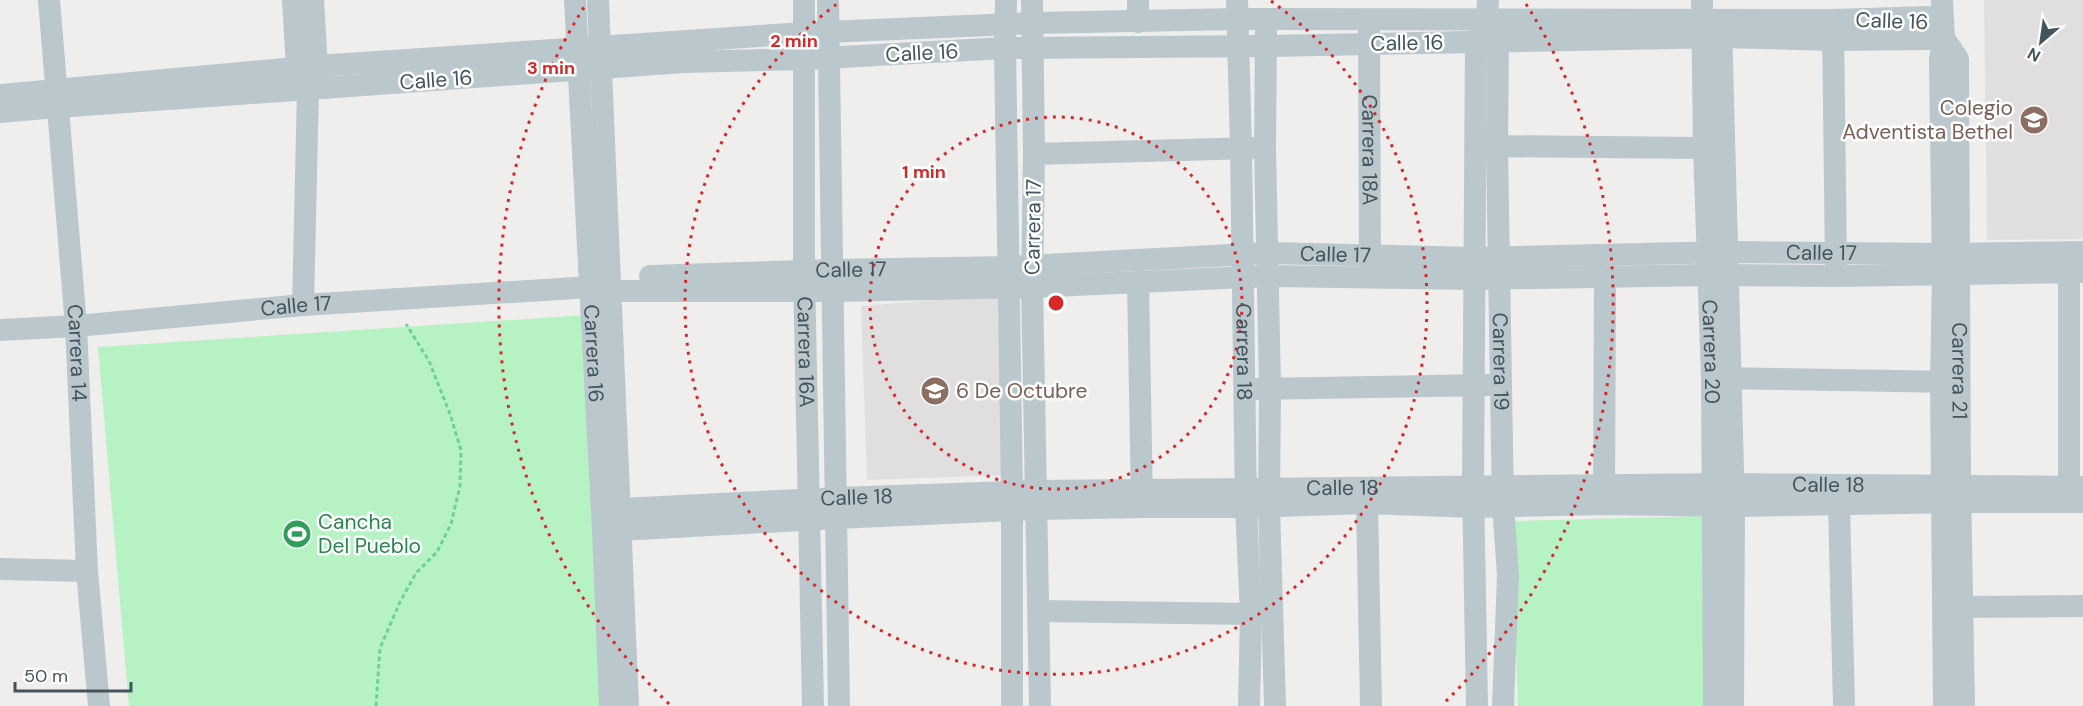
<svg xmlns="http://www.w3.org/2000/svg" width="2083" height="706" font-family="'DM Sans',sans-serif">
<style>
.education{fill:#e1dedf}
.green{fill:#b7f2c5}
.lines{fill:none;stroke-linecap:round;stroke-linejoin:round}
.path{stroke:#6cd391;stroke-width:3;stroke-dasharray:4.5 3;stroke-linecap:butt}
.minor{stroke:#bac8ce;stroke-width:22}
.ring{fill:none;stroke:#d62828;stroke-width:3;stroke-dasharray:3 6}
.labels{text-anchor:middle;dominant-baseline:central;stroke-width:5;stroke-linejoin:round;paint-order:stroke}
.street-label{font-size:21px;fill:#44545c;stroke:#fff}
.education-label{font-size:21px;fill:#785e54;stroke:#fff;text-anchor:end}
.leisure-label{font-size:21px;fill:#27864d;stroke:#fff;text-anchor:start}
.centre{fill:#d62828;stroke:#fff;stroke-width:3}
.ring-label{font-size:18px;text-anchor:middle;font-weight:bold;fill:#d62828;stroke:#fff;stroke-width:5;stroke-linejoin:round;paint-order:stroke}
</style>
<rect width="100%" height="100%" fill="#f0eded"/>
<path class="education" d="M1984,0H2083V239L1987,240Z
M1003,295L1007,475L867,480L861,306Z"/>
<path class="green" d="M587,315L604,706H129L98,347Z
M1705,516L1711,706H1518L1512,521Z"/>
<g class="lines">
<path class="path" d="M376,706L380,648L400,602L416,573L437,552L451,524L460,486L461,450L450,414L429,361L406,324"/>
<g class="minor">
<path id="s1" d="M49,0L76,326L87,571L99,706"/>
<path d="M293,0L297,68L303,80"/>
<path id="s2" d="M575,0L603,531L610,706"/>
<path d="M598,0L628,706"/>
<path id="s3" d="M804,0V272L813,706"/>
<path d="M828,0L839,706"/>
<path d="M1006,0L1005,48L1012,493V706"/>
<path d="M1032,0L1034,154L1032,287L1040,706"/>
<path d="M1138,0V22"/>
<path id="s4" d="M1237,0L1241,148L1246,507L1251,614L1249,706"/>
<path id="s5" d="M1702,0L1704,148L1712,378L1714,706"/>
<path id="s6" d="M1942,0L1944,38L1958,59L1960,484L1964,706"/>
<path d="M1721,24L1734,506L1733,706"/>
<path d="M1833,24L1836,267"/>
<path id="s7" d="M1369,28L1370,271"/>
<path id="s8" d="M1492,29L1498,41L1497,147L1503,505L1508,575L1503,706"/>
<path d="M1266,33L1265,148L1270,387L1269,506L1275,706"/>
<path d="M0,95L317,66L804,33L1033,23L1237,19L1833,20L1928,17L1943,24L1930,39L1833,40L1722,37L1267,46L1005,48L805,59L684,62L57,107L0,112"/>
<path d="M1483,146L1704,148"/>
<path d="M1034,154L1255,148"/>
<path id="s9" d="M650,276L832,270L1008,267L1268,253L1475,258L1728,252L1942,254L2083,252"/>
<path d="M1138,282L1142,503"/>
<path d="M303,305L308,89L317,66L313,0"/>
<path id="s10" d="M0,330L76,326L303,305L591,287L611,291H833L1032,287L1268,276L1474,279L1708,275L1836,276L2083,272"/>
<path d="M1715,378L1955,382"/>
<path d="M1256,389L1490,385"/>
<path d="M1604,498L1605,277"/>
<path d="M2069,502V272"/>
<path d="M1367,503L1371,706"/>
<path d="M1839,505L1844,706"/>
<path id="s11" d="M602,510L837,498L1036,491L1732,484L2083,487"/>
<path d="M603,531L837,518L1037,509L1142,507H1246L1367,503L1474,507L1604,504L1734,506L1961,502H2083"/>
<path d="M0,569L87,571"/>
<path d="M1962,607L2083,606"/>
<path d="M1039,611L1251,614"/>
<path d="M1477,706L1473,486L1476,41L1487,20L1488,0"/>
<path d="M1944,706L1941,382L1943,274L1940,59L1944,38"/>
</g>
</g>
<g class="ring">
<circle cx="1056" cy="303" r="186"/>
<path d="M1271 1A371 371 0 1 1 841 1"/>
<path d="M669 704A557 557 0 0 1 586 4M1526 4A557 557 0 0 1 1443 704"/>
</g>
<defs>
<g id="university-disc" transform="scale(1.5)"><circle r="9.5" fill="#8d6e63" stroke="#fff"/><path d="M0-5L7-2L0 1L-7-2ZM-4 1L0 2.5L4 1V4Q0 6-4 4Z" fill="#fff"/></g>
<g id="school-disc" transform="scale(1.5)"><circle r="9.5" fill="#8d6e63" stroke="#fff"/><path d="M0-5L7-2L0 1L-7-2ZM-4 1L0 2.5L4 1V4Q0 6-4 4Z" fill="#fff"/></g>
<g id="stadium-disc" transform="scale(1.5)"><circle r="9.5" fill="#2e9e5b" stroke="#fff"/><path d="M0-5a6.5 5 0 1 0 0 10a6.5 5 0 1 0 0-10ZM-3.5-1.8h7v3.6h-7Z" fill="#fff"/></g>
</defs>
<g fill-rule="evenodd">
<use href="#university-disc" x="2034" y="120"/>
<use href="#school-disc" x="935" y="391"/>
<use href="#stadium-disc" x="297" y="534"/>
</g>
<g class="labels">
<g class="street-label">
<text transform="translate(1892 21) rotate(2)">Calle 16</text>
<text transform="translate(1407 43) rotate(-1)">Calle 16</text>
<text transform="translate(922 53) rotate(-3)">Calle 16</text>
<text transform="translate(436 80) rotate(-4)">Calle 16</text>
<text stroke="none"><textPath href="#s7" startOffset="122">Carrera 18A</textPath></text>
<text transform="translate(1033 227) rotate(-89)">Carrera 17</text>
<text stroke="none"><textPath href="#s9" startOffset="1172">Calle 17</textPath></text>
<text stroke="none"><textPath href="#s9" startOffset="686">Calle 17</textPath></text>
<text stroke="none"><textPath href="#s9" startOffset="201">Calle 17</textPath></text>
<text stroke="none"><textPath href="#s10" startOffset="297">Calle 17</textPath></text>
<text stroke="none"><textPath href="#s1" startOffset="354">Carrera 14</textPath></text>
<text stroke="none"><textPath href="#s2" startOffset="354">Carrera 16</textPath></text>
<text stroke="none"><textPath href="#s3" startOffset="352">Carrera 16A</textPath></text>
<text stroke="none"><textPath href="#s4" startOffset="352">Carrera 18</textPath></text>
<text stroke="none"><textPath href="#s5" startOffset="352">Carrera 20</textPath></text>
<text stroke="none"><textPath href="#s8" startOffset="334">Carrera 19</textPath></text>
<text stroke="none"><textPath href="#s6" startOffset="375">Carrera 21</textPath></text>
<text stroke="none"><textPath href="#s11" startOffset="1227">Calle 18</textPath></text>
<text stroke="none"><textPath href="#s11" startOffset="741">Calle 18</textPath></text>
<text stroke="none"><textPath href="#s11" startOffset="255">Calle 18</textPath></text>
</g>
<g class="education-label">
<text x="2013" y="108">Colegio<tspan x="2013" dy="24">Adventista Bethel</tspan></text>
<text x="956" y="391" text-anchor="start">6 De Octubre</text>
</g>
<g class="leisure-label">
<text x="318" y="522">Cancha<tspan x="318" dy="24">Del Pueblo</tspan></text>
</g>
</g>
<circle cx="1056" cy="303" r="9" class="centre"/>
<g class="ring-label">
<text x="794" y="47">2 min</text>
<text x="551" y="74">3 min</text>
<text x="924" y="178">1 min</text>
</g>
<g transform="translate(2041 42) rotate(209)" stroke="#ffffff" stroke-width="4.5" paint-order="stroke">
<path d="M0-4.5L10 22L0 15L-10 22Z" fill="#44545c"/>
<text y="-9" font-size="16" font-weight="bold" text-anchor="middle" fill="#44545c">N</text>
</g>
<path d="M15 682v9h116v-9" fill="none" stroke="#44545c" stroke-width="3"/>
<text x="24" y="682" font-size="18" fill="#44545c" stroke="#ffffff" stroke-width="4.5" paint-order="stroke">50 m</text>
</svg>
